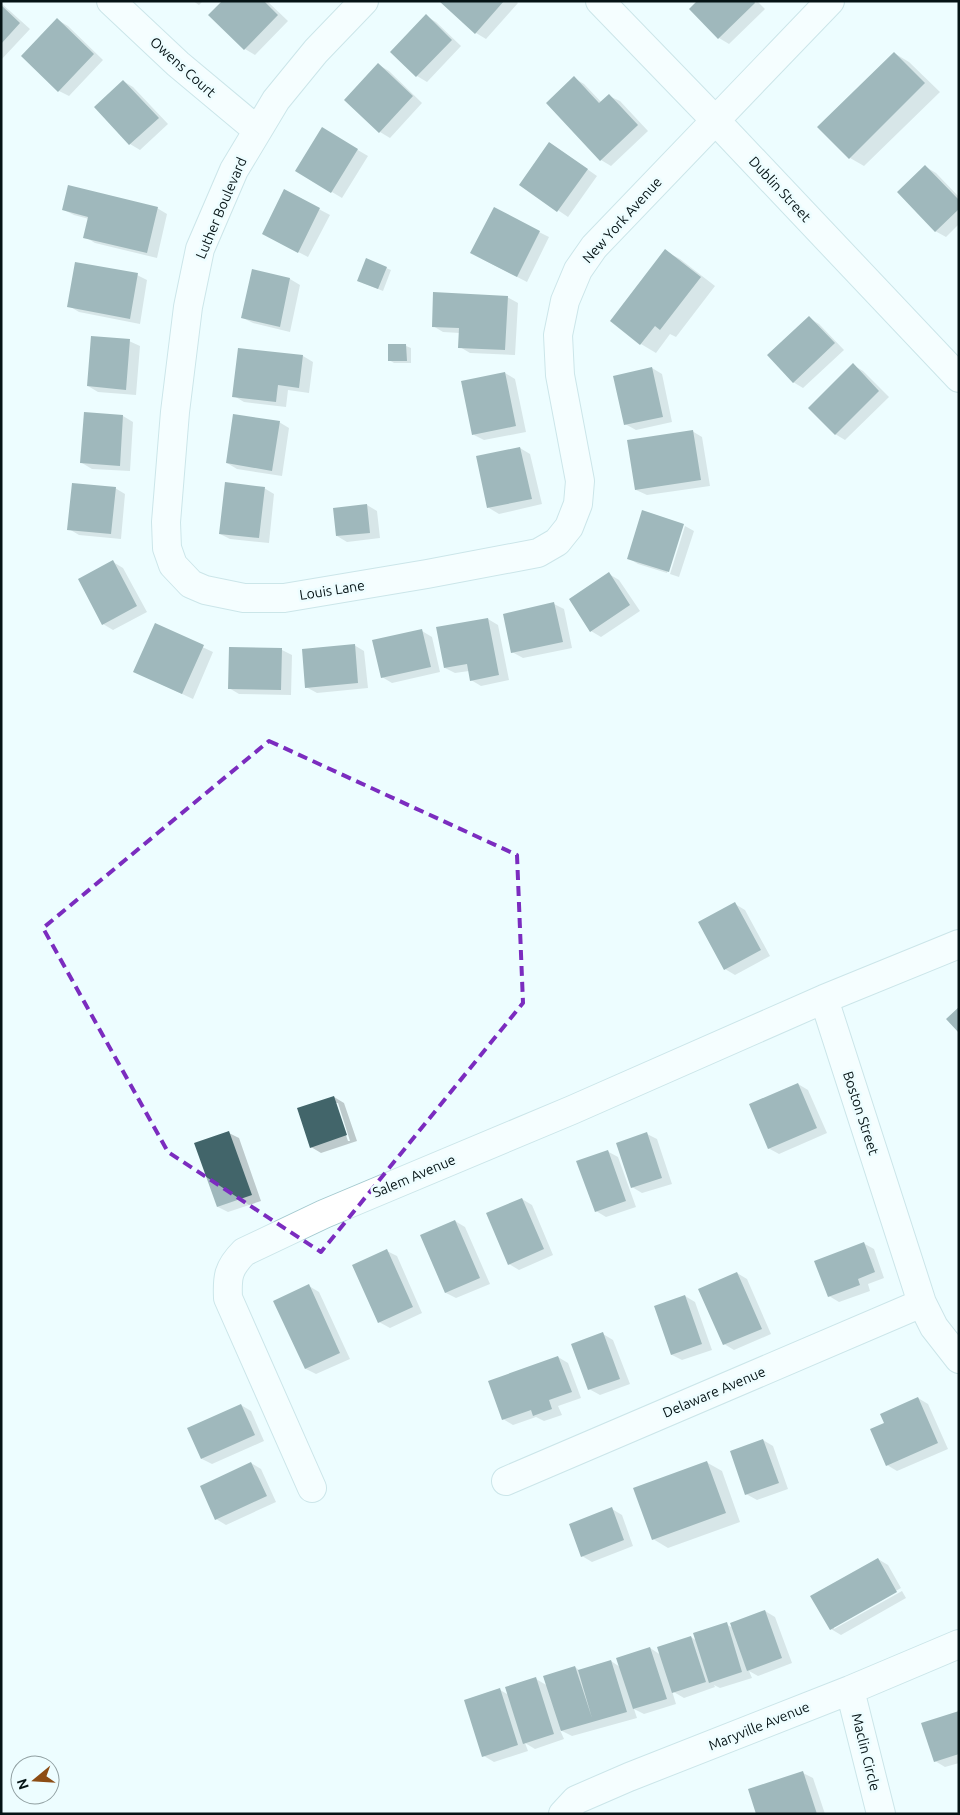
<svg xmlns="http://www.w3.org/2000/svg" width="960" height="1815" font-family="Ubuntu,sans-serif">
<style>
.shadow{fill:#0003;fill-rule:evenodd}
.building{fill:#42656a}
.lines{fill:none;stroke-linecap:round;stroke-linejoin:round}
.minor-casing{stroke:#a3c9cf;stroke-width:30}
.minor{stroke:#fff;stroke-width:28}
.marked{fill:none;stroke:#7b2cbf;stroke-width:4;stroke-dasharray:10 6;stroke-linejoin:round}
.labels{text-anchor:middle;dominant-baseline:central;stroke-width:5;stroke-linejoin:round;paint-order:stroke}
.street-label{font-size:14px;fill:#051315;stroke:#edfdff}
</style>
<rect width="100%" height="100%" fill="#edfdff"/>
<path class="shadow" d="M193,1H203L199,5Z
M223,1H267L288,21L255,55L245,49Z
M442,1H516L518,3L486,39L476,33Z
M699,1H757L765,9L729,44L719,38Z
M1,3L30,29L1,60Z
M426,16L436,22L461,46L427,82L417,76L392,52Z
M58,20L68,26L103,60L69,96L59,91Z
M894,53L909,62L940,92L864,166L850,158Z
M379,65L389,71L422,103L390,138L380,132Z
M574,78L584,84L602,103L609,96L620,101L648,131L611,166L601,160Z
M123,81L133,87L168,124L140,150L130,144Z
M322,129L368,156L342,198L297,171Z
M550,143L597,176L568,217L521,185Z
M926,167L936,173L959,197V224L946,237L935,231Z
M285,191L330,215L308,257L273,239Z
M157,208L167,214L157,258L95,243L85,237L89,219L74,215L64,210Z
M539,232L549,237L527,282L482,259Z
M665,251L680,259L715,286L676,337L670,334L656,353L641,344L611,321Z
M367,260L391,270L383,291L363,283Z
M253,271L290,279L300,285L290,332L253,323L243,318Z
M137,275L147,280L140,324L79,312L69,306Z
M507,297L518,303L515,355L470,353L460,347V333L443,332L433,326Z
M809,318L819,324L844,350L803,388L793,382Z
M129,341L140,346L136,395L98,392L88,386Z
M406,346L411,348V363H394L389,360Z
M303,356L313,362L309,393L288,390L286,407L244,402L234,396Z
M853,365L863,371L889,397L845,440L835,434Z
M652,368L662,374L672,422L636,430L625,424Z
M505,373L515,379L526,432L484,440L474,435Z
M123,416L133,422L130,471L92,469L82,463Z
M279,422L289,428L282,476L237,469L227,463Z
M692,431L702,437L710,486L647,495L636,490Z
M520,448L530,454L542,504L499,514L489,508Z
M115,488L125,494L121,539L79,535L69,529Z
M264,488L274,494L269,543L230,539L220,534Z
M367,505L377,511L380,538L347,542L337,536Z
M643,512L684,526H683L667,573L638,564L628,558Z
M685,526L694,531L679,577L670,574Z
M113,562L123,568L147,612L113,630L103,624Z
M609,574L619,580L640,611L601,637L591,631L571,600Z
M554,604L564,609L572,648L523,658L512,652Z
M488,619L498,625L509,680L481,686L471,680L469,671L455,673L445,668Z
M155,625L213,652L193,699L135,672Z
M422,631L432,637L440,672L392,683L382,677Z
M354,645L364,651L368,688L317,693L306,687Z
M282,650L292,655L291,695L239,694L229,688Z
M735,904L745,910L770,956L735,975L725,969Z
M798,1084L808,1090L827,1133L779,1154L768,1148Z
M334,1097L344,1103L357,1141L321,1153L311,1147ZM335,1103H338L350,1141H348Z
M229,1133L239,1138L261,1201L228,1212L218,1207Z
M647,1134L657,1139L672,1184L642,1193L632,1187Z
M607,1151L618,1157L636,1207L606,1217L596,1211Z
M522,1199L532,1205L553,1255L519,1270L509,1264Z
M455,1221L465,1227L490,1284L456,1298L446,1293L421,1236Z
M863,1243L874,1249L884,1278L868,1284L870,1291L839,1302L829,1296Z
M387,1251L397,1256L422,1313L390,1328L379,1322Z
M737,1273L747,1279L771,1334L734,1350L724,1344Z
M309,1286L319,1292L350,1359L316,1374L306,1369Z
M685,1296L695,1302L712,1350L682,1360L672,1355L655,1307Z
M603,1334L613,1340L630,1384L600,1395L589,1389Z
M558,1357L568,1363L581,1398L558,1406L562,1415L544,1421L536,1417L513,1425L503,1419Z
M918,1398L928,1404L948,1449L897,1471L887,1465Z
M241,1405L251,1411L264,1441L212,1464L202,1459Z
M763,1440L773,1446L788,1489L757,1500L746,1494Z
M706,1462L722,1471L740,1522L668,1548L653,1539Z
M251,1463L261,1469L276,1502L226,1525L216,1519Z
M612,1509L622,1515L633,1546L592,1562L582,1556Z
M878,1559L888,1565L901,1588L834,1626V1629L902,1591L906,1598L841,1635L831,1629Z
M765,1611L775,1617L792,1663L758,1676L749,1671L752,1678L720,1688L714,1685L715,1687L684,1698L672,1691L676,1704L644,1714L634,1709L637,1718L572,1736L560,1730L564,1739L535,1749L525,1743L528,1751L494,1762L484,1756L500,1690L509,1695L536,1679L548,1686L575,1667L580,1671L611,1661L620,1667L650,1648L661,1655L691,1637L697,1641L726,1624L733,1628Z
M959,1712V1763L945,1767L935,1761Z
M803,1773L813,1778L825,1814H758Z"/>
<path class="building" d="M222,1H264L278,15L244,50L208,15Z
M439,1H504L475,34Z
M697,1H754L755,3L718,39L689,9Z
M1,5L20,23L1,44Z
M426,14L452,40L416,77L390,52Z
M57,18L94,54L58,92L21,56Z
M894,52L925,83L849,159L817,127Z
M378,63L413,96L379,133L344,100Z
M574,76L599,103L609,94L638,125L600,161L546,103Z
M123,80L159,118L129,145L94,107Z
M322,127L358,149L331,193L295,171Z
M549,142L588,169L557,212L519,185Z
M925,165L959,200V209L935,232L897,192Z
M68,185L158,207L147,253L83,238L88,217L62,210Z
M284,189L320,208L298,253L262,234Z
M494,207L540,231L517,277L470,253Z
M665,249L701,277L660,330L655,326L640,345L610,321Z
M366,258L387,267L378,289L357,281Z
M75,262L138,273L130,319L67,307Z
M252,269L290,278L280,327L241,318Z
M433,292L508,296L505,350L458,348L459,328L432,327Z
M809,316L835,343L793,383L767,355Z
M91,336L130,339L126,390L87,386Z
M388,344H406L407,361H388Z
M238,348L303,355L299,388L278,385L276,402L232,397Z
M853,363L879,391L835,435L808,408Z
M652,367L663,417L624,425L613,376Z
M505,372L516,426L472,435L461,381Z
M84,412L123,415L120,466L80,463Z
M233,414L280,421L272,471L226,463Z
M693,430L701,480L635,490L627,440Z
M520,447L532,499L487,508L476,456Z
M225,482L265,487L259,538L219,534Z
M72,483L116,487L111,534L67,530Z
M367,504L370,533L336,536L333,508Z
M642,510L684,524L669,572L627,559Z
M113,560L137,606L102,625L78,579Z
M609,572L630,605L590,632L569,599Z
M554,602L563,642L511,653L503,614Z
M488,618L499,675L470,681L467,664L444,668L436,627Z
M155,623L204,645L182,694L133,672Z
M422,629L431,667L381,678L372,640Z
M355,644L358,683L305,688L302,649Z
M229,647L282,648L281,690L228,689Z
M735,902L761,950L724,970L698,922Z
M959,1007V1033L946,1019Z
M798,1083L817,1128L768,1149L749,1104Z
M334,1096L347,1135L310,1148L297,1108Z
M229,1131L252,1195L217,1207L194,1143Z
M647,1132L662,1178L631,1188L616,1143Z
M608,1150L626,1201L595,1212L576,1161Z
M522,1198L544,1249L508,1265L486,1213Z
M455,1220L480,1278L445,1293L420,1235Z
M864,1242L875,1272L858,1279L860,1285L828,1297L814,1261Z
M387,1249L413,1307L378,1323L352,1265Z
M737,1272L762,1329L723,1345L698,1289Z
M309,1284L340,1353L305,1369L273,1301Z
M685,1295L702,1344L671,1355L654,1306Z
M603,1332L620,1379L588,1390L571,1344Z
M558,1356L572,1392L549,1400L552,1409L533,1416L531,1410L502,1420L488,1381Z
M918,1397L938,1443L886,1466L870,1429L884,1423L880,1414Z
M241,1404L255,1435L201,1459L187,1428Z
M763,1439L779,1483L745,1495L730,1451Z
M707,1461L726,1513L652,1540L633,1488Z
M251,1462L267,1496L215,1520L200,1486Z
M612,1507L624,1540L581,1557L569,1524Z
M878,1558L897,1592L830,1630L810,1596Z
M765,1610L782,1658L747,1671L730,1623Z
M727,1622L742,1672L709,1683L693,1633Z
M691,1636L706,1682L672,1693L657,1647Z
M650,1647L667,1699L633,1709L616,1658Z
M611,1660L627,1712L561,1731L543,1676L575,1666L592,1718L578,1670Z
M536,1677L554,1734L523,1744L505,1687Z
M500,1688L518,1745L482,1757L464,1700Z
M959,1711V1754L934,1762L921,1723Z
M803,1771L817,1814H756L748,1789Z"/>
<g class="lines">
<g class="minor-casing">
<path id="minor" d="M111,1L178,64L257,130
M364,1L316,51L276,100L234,170L200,249L188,307L175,412L166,522L167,548L173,565L191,584L205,590L244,598H284L427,574L538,553L557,542L569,527L578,504L580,481L560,375L558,335L565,301L578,270L594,247L830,1
M600,1L715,120L959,378
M824,999L922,1303L934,1327L959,1359
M506,1481L922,1303
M312,1488L228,1298C227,1277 228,1268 244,1252L324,1214L572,1110L824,999L959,944
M850,1690L881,1814
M563,1814L576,1800L629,1777L850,1690L959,1644"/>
</g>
<use href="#minor" class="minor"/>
</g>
<path d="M0 0H960V1815H0ZM269,741L517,855L523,1003L321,1252L168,1152L43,928Z" fill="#edfdff" fill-opacity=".55" fill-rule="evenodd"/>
<path class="marked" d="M269,741L517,855L523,1003L321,1252L168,1152L43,928Z"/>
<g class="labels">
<g class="street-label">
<text transform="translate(183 67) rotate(42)">Owens Court</text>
<text transform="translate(780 189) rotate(47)">Dublin Street</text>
<text transform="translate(221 208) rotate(-67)">Luther Boulevard</text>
<text transform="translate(622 220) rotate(-48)">New York Avenue</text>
<text transform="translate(332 590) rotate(-9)">Louis Lane</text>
<text transform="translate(861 1113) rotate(72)">Boston Street</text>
<text transform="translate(414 1176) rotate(-23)">Salem Avenue</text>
<text transform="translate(714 1392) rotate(-23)">Delaware Avenue</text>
<text transform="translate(759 1726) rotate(-22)">Maryville Avenue</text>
<text transform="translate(866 1752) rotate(76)">Maclin Circle</text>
</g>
</g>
<rect width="960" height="1815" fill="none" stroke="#051315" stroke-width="5"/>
<g transform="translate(35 1780) rotate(252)"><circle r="24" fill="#edfdff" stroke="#909fa1"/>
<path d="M0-4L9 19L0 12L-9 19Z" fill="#8d4d15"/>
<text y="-8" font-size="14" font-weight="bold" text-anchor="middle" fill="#051315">N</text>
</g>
</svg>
